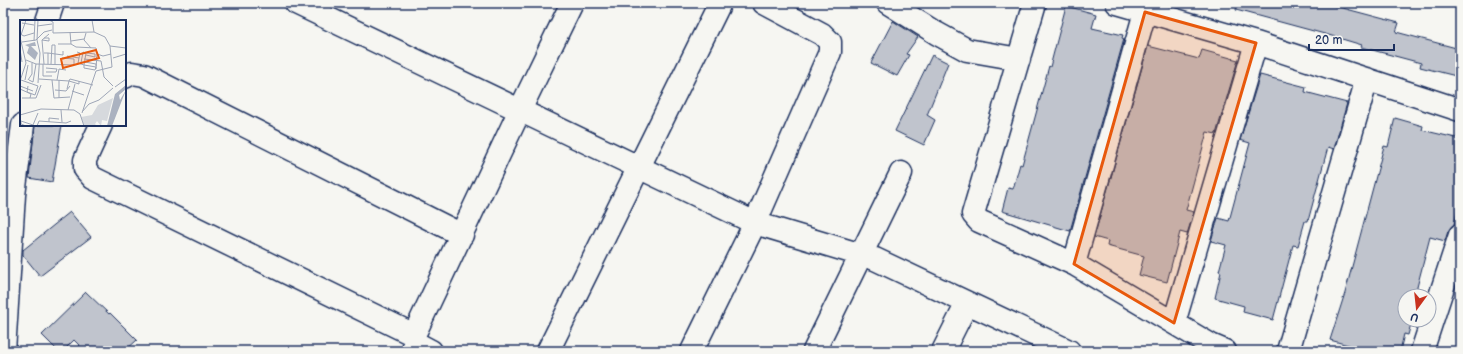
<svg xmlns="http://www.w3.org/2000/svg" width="1463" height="354" font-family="'Balsamiq Sans',sans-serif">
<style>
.building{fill:#c0c4cd;stroke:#1b2f5e}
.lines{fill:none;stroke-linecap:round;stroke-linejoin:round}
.street-casing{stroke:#1b2f5e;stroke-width:25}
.street{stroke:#f6f6f2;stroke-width:22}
.marked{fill:#e8590c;fill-opacity:0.2;stroke:#e8590c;stroke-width:3;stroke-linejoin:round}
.inset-road{fill:none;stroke:#9ea6b7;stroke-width:1}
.view{fill:#e8590c;fill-opacity:0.15;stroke:#e8590c;stroke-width:2}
.inset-edge{fill:none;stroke:#1b2f5e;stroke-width:2}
</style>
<rect width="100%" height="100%" fill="#f6f6f2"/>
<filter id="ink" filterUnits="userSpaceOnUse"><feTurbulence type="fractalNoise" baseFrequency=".025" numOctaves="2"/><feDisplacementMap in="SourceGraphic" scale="8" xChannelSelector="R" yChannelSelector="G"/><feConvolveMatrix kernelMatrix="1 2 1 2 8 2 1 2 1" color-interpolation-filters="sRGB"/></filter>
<g filter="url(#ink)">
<path class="building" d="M1237,3H1324L1399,23L1396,32L1460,49V77L1420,67L1421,63L1361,47L1362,45L1332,36L1236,10Z
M1066,6L1096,14L1092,28L1123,35L1122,38L1124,39L1070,231L1002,211L1008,188L1013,189L1020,164L1022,165L1049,66L1050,67Z
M893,21L918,37L906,54L909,55L897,76L871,63Z
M1148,46L1199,59L1202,50L1238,60L1216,134L1207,132L1186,210L1194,212L1187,234L1180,232L1167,282L1139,275L1144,256L1107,246L1108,241L1094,237Z
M932,55L948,63L927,115L935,120L924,145L895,131Z
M1260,75L1306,87L1305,92L1347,103L1334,149L1328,147L1308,221H1305L1298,246L1293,245L1273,320L1243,312L1244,306L1215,298L1221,272L1219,271L1226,245L1211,241L1218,218L1229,221L1250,143L1240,140Z
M1395,118L1423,126L1422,130L1460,139V202L1454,224L1448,231L1445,241L1430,237L1416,291L1419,292L1418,296H1405V320H1412L1408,335L1404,334L1400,351H1370L1330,340L1345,293L1384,146L1388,147Z
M35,125H62L52,182L29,178Z
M70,212L91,237L40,276L23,255V250Z
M86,292L109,314L110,313L137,340L125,351H85L74,340L63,351H58L42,335Z"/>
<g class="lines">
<g class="street-casing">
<path id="street" d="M296,3L755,223L875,259L1069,351
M888,3L936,33L967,50L1019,59
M1035,3L973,214L979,221L1074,264L1211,345L1225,351
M1117,3L1256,43L1460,110
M47,21L53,3
M125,77L132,73L144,75L462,235
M101,125L85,160V169L93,178L414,335
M3,192L14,195L4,351
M14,195L23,125
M1074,264L1145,12
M1174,323L1256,43
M431,351L414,342V335L520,110L572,3
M548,351L720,3
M692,351L755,223L830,52V42L822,34L764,3
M814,351L901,173
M943,351L967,303
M1288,351L1367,79
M1422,351L1460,235"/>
</g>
<use href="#street" class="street"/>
</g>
</g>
<path class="marked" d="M1145,12L1256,43L1174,323L1074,264Z"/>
<g transform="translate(20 20)">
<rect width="106" height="106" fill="#f6f6f2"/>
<path d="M93,78L87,101L82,100L81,106L77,101L75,104L77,106H64L61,97L72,95L78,85Z" fill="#d6d9dd"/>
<path d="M15,22L16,26H11L18,33L15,40L7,33L9,27L5,25ZM106,65V69L99,75L100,80L106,70L92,106H87L95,74Z" fill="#abb2c0"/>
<path class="inset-road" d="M18,0L17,20L20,33L18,63M29,0L33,2V13L74,12M72,0L74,12L85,17L90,26L106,28M2,3L14,5M17,6L32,4M66,13L64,20L71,28M0,14L4,16L14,13M1,15L6,0M0,17L6,43L0,61M22,20L29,21V18H24M14,21L15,0M51,21L64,19M2,22L16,20L24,12L32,10M38,24H51L50,12M51,24L56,27L76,28L77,34L83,36L91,34M0,29L2,42M57,32L60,33L58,43L64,45L76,47L75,50L64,48V45L66,33L63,32L61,43M24,33H28V44M28,33L43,35V31M66,35L75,37V34L67,33M47,36L59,38M93,38L106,34M64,39L81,41L84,57L93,66M6,40L16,44L54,45V39L42,38M65,42L76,44V46M23,44V56H32M24,44L22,20L29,14M31,44L32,25H35V45M76,49L77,34M26,52H36L37,49L26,48M19,59L49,61L50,59L73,65M1,60L18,66L15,75L7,72L8,66M5,60L8,45M8,60L12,54V43M9,60L13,62L16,44M32,60L34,78L50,77M37,60L39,49L46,50M0,66L13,71M95,67L106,59M0,69L11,74L10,78M47,69L49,61L59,64V61M35,70L46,71L50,66M52,71L64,75M2,78H16L21,65M39,78V60M79,80L93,68M41,90L42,102M48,90L55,64M62,92L69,84L79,80M62,93L76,51L92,47L90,26M0,95L21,89L54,90L60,94L64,106M29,102V98L39,99M13,105L18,93M6,106L1,104V101L13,105M17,106L19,101L46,103L51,101"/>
<path class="view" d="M76,30L79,38L43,48L41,39Z"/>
<rect width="106" height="106" class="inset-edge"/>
</g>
<rect width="1463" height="354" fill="none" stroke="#f6f6f2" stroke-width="16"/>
<rect x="8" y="8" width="1447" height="338" fill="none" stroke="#1b2f5e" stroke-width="1.5" filter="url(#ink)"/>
<g transform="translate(1417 308) rotate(195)"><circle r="19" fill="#f6f6f2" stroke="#9ea6b7"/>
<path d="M0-3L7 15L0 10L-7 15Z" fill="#c8321e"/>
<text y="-6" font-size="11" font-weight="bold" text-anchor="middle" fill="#1b2f5e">U</text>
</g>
<path d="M1309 44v6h85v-6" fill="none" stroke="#1b2f5e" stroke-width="2"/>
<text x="1315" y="44" font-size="12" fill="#1b2f5e" stroke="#f6f6f2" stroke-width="3" paint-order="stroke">20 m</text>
</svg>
